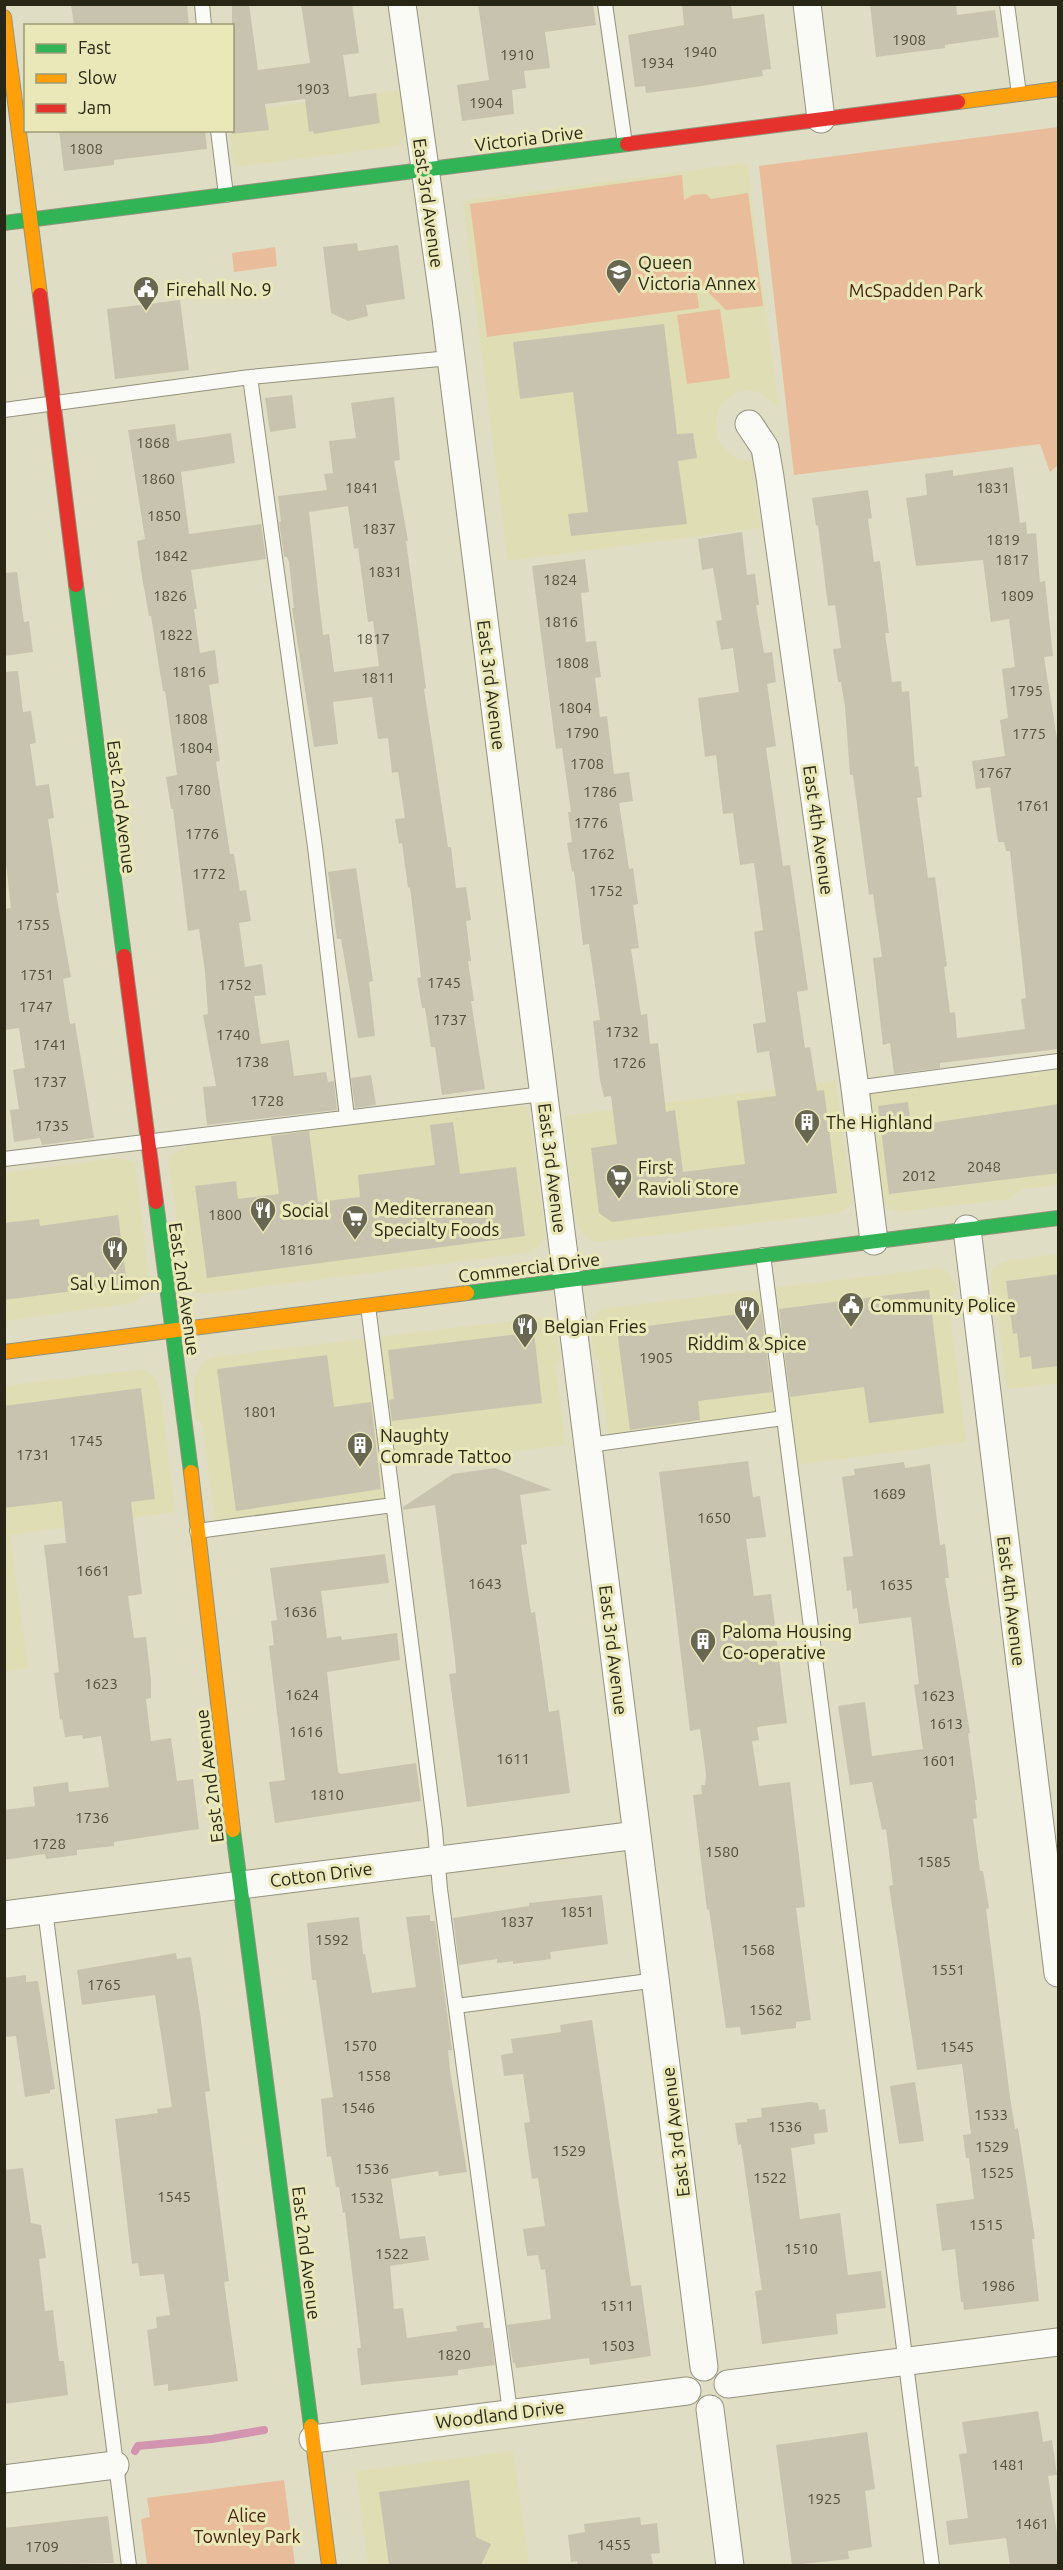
<svg xmlns="http://www.w3.org/2000/svg" width="1063" height="2570" font-family="Ubuntu,sans-serif">
<style>
.built{fill:#deddb4}
.green{fill:#e9bc9c}
.lines{fill:none;stroke-linecap:round;stroke-linejoin:round}
.stream{stroke:#d294af;stroke-width:8}
.building{fill:#c7c3af;fill-rule:evenodd}
.lane-casing{stroke:#93927e;stroke-width:16}
.street-casing{stroke:#93927e;stroke-width:29}
.fast-casing{stroke:#93927e;stroke-width:16}
.slow-casing{stroke:#93927e;stroke-width:16}
.jam-casing{stroke:#93927e;stroke-width:16}
.lane{stroke:#fafaf6;stroke-width:14}
.street{stroke:#fafaf6;stroke-width:27}
.fast{stroke:#30b455;stroke-width:14}
.slow{stroke:#ff9f0a;stroke-width:14}
.jam{stroke:#e5322d;stroke-width:14}
.labels{text-anchor:middle;dominant-baseline:central;stroke-width:6;stroke-linejoin:round;paint-order:stroke}
.number-label{font-size:15px;fill:#504e3c}
.street-label{font-size:18px;fill:#282715;stroke:#eae8b9}
.poi-label{font-size:18px;fill:#282715;stroke:#eae8b9;text-anchor:start}
.park-label{font-size:18px;fill:#462311;stroke:#eae8b9}
</style>
<rect width="100%" height="100%" fill="#dfdec4"/>
<path class="built" d="M401,90L406,134L399,146L237,167L234,164L230,131L232,130L233,112Z
M747,163L778,407L759,392L748,390L737,392L728,398L720,406L716,417V428L718,441L729,453L737,459L752,461L760,528L508,561L463,201Z
M1058,1070V1185L1022,1189L1009,1199L899,1212L890,1209L883,1203L880,1194L868,1094Z
M835,1081L851,1192L852,1202L848,1208L839,1213L599,1242L591,1240L579,1228L575,1215L564,1116Z
M514,1103L528,1109L544,1229V1238L539,1246L528,1253L203,1294L192,1291L186,1284L168,1157L190,1145Z
M117,1158L135,1162L149,1280L146,1292L141,1298L133,1303L5,1321L4,1173Z
M1058,1254V1383L1007,1389L996,1297L992,1290L991,1275L993,1268L1005,1261Z
M937,1268L947,1271L956,1285L957,1290L948,1299L966,1442L790,1466L784,1418L609,1442L599,1361L594,1357L591,1329L592,1320L600,1309Z
M538,1318L548,1320L557,1336L560,1360L555,1367L565,1445L389,1466L393,1505L216,1528L203,1425L195,1417L194,1379L201,1364L213,1357Z
M144,1369L153,1375L160,1390L175,1512L10,1535L28,1668L5,1671L4,1386Z
M513,2451L529,2565H368L356,2471Z"/>
<path class="green" d="M1058,127V465L1050,472L1040,444L794,475L759,166Z
M682,175L684,200L693,195L706,194L711,199L748,193L763,306L726,310L695,279L699,308L487,337L470,204Z
M275,247L277,266L234,272L232,253Z
M720,309L730,378L687,384L677,315Z
M284,2480L295,2565H147L141,2519L150,2517L147,2498Z"/>
<g class="lines">
<path class="stream" d="M135,2451L138,2446L212,2439L264,2430"/>
</g>
<path class="building" d="M71,4H187L189,26H74Z
M232,4H249L258,70L310,63L301,4H352L359,53L343,55L349,97L376,93L380,123L314,134L313,131L309,132L305,99L265,104L269,130L232,134Z
M478,4H593L596,25L545,32L550,68L524,71L526,88L512,90L514,114L462,121L457,85L489,80Z
M682,4H731L733,19L764,14L771,69L762,70L763,76L695,87L646,93L645,86L635,87L628,35L684,25Z
M870,4H956L957,15L995,10L999,37L945,45V48L876,57Z
M59,130H205L207,149L114,160V165L64,171Z
M357,243L358,251L398,245L405,299L366,305L368,316L348,321L331,313L323,247Z
M180,300L189,370L115,379L107,309Z
M664,324L677,434L693,433L697,458L678,461L687,524L571,536L568,514L588,512L573,392L520,399L513,342Z
M292,395L296,428L270,432L265,398Z
M394,397L400,460L394,461L408,541H406L426,688L424,689L448,847H451L456,888L466,887L471,920L466,921L471,961H468L474,1001H471L485,1089L442,1095L435,1047H431L425,1008H422L417,978L421,977L410,887L408,888L402,843L399,844L395,819L405,818L398,772L392,773L388,738L378,739L372,697L333,702L338,744L314,747L292,608H294L289,562L287,557H284L279,522L281,521L278,496L327,490L324,474L333,473L329,441L356,438L351,403ZM348,506L354,549L358,548L368,622L373,621L379,666L334,672L329,634L323,635L309,512Z
M175,424L177,441L231,433L235,463L181,472L189,534L261,524L266,559L191,570L197,609H194L200,653L215,650L219,683L209,685L220,761L216,762L230,854H234L240,891L246,890L251,921L239,923L245,967L262,964L266,995L254,996L261,1044L289,1040L294,1076L326,1072L328,1082L334,1081L337,1110L207,1125L203,1087L216,1086L203,1015L208,1014L205,972L199,929L188,931L173,809H171L166,777L177,775L165,691H163L151,616H149L142,577L137,541L145,539L128,430Z
M1013,467L1020,523L1026,522L1027,534L1036,533L1040,582L1045,581L1053,656L1044,657L1059,751V1049L940,1063V1068L894,1074L890,1043L883,1045L873,958L882,957L873,894L869,895L853,775H850L845,707L841,682H838L833,649L841,648L835,605L828,606L818,525L816,526L812,498L868,490L872,518L868,519L874,562L880,561L889,633H885L892,682L901,681L902,692L909,691L915,767L918,766L922,797L917,798L928,878L935,877L947,966L944,967L950,1013L955,1012L957,1038L1025,1029L1021,999L1026,998L1010,851H1006L1004,842H998L990,787L976,789L972,761L1005,756L1000,720L1008,718L1002,669L1015,667L1009,619L991,622L983,560L916,566L906,498L927,495L925,474L953,470V476Z
M742,532L747,575L755,574L759,605H756L764,653L772,652L776,682L767,684L776,746L766,748L783,866L790,865L808,990L797,992L805,1048L810,1047L817,1091L824,1090L837,1193L612,1222L599,1213L591,1148L617,1144L611,1096L604,1097L600,1080L593,1021L600,1020L589,944L583,945L574,871L572,872L567,843L572,842L568,812H571L562,748L556,749L532,566L585,559L589,592L581,593L586,642L596,641L601,677L595,678L600,717L607,716L614,774L629,772L633,801L619,803L629,869L633,868L638,904L633,905L639,948L631,949L641,1015L647,1014L650,1044L658,1043L666,1112L675,1110L683,1172L745,1164L737,1101L776,1096L769,1051L757,1053L753,1024L766,1022L754,932L763,930L754,863L740,865L733,813L723,814L716,755L705,757L698,698L739,692L733,648L721,650L716,621L722,620L713,568L702,570L698,539Z
M17,572L24,622L29,621L33,652L4,656V573Z
M18,671L23,712L31,711L36,743L30,744L36,786L49,784L54,818L48,819L59,893H56L71,977L63,979L70,1024L75,1023L94,1138L42,1145L40,1138L14,1142L10,1110L19,1109L13,1070L25,1068L19,1028L4,1030V909L11,908L4,847V672Z
M356,868L373,981L369,982L375,1036L358,1038L341,939H337L328,872Z
M371,1075L376,1105L355,1108L351,1078Z
M908,1102L911,1126L1059,1104V1173L889,1194L878,1106Z
M453,1122L460,1174L516,1167L525,1236L207,1278L195,1186L236,1181L238,1199L279,1194L271,1136L309,1131L318,1202L360,1197L358,1175L435,1165L430,1125Z
M118,1215L127,1284L4,1300V1223L39,1219L40,1226Z
M1059,1274V1366L1032,1369L1031,1356L1020,1358L1017,1333L1013,1334L1006,1281Z
M929,1290L944,1413L869,1423L864,1387L790,1397L779,1309Z
M761,1311L772,1392L698,1401L700,1420L630,1430L617,1330Z
M534,1332L542,1403L392,1421L389,1400L394,1399L388,1350Z
M327,1355L334,1407L371,1402L381,1489L236,1511L217,1369Z
M141,1388L155,1499L131,1502L142,1594L128,1596L134,1638L146,1637L151,1680V1698L146,1699L151,1741L171,1738L177,1781L193,1779L199,1829L114,1842V1846L77,1850V1855L46,1859L45,1854L4,1860V1810L35,1806L33,1787L68,1782L69,1792L109,1787L101,1736L83,1739L82,1735L65,1737L62,1719L60,1720L54,1673L59,1672L44,1545L66,1543L62,1501L4,1508V1406Z
M748,1461L753,1497L760,1496L766,1537L746,1539L754,1596L771,1594L787,1723L757,1727L759,1740L752,1741L759,1786L790,1782L805,1907L796,1908L811,2020L796,2022V2028L741,2035L740,2027L726,2028L709,1909L707,1910L693,1795L702,1794L701,1785H705L706,1774L700,1729L690,1731L659,1472Z
M904,1462L905,1468L930,1464L940,1545L945,1544L949,1578H945L970,1733L968,1734L977,1800H975L977,1818L973,1819L980,1871H983L989,1908L986,1909L1010,2097L1015,2129L1018,2128L1035,2239H1032L1039,2301L964,2310L963,2302H961L955,2249L942,2251L936,2204L974,2199L969,2158H966L963,2135L971,2134L962,2064L917,2070L889,1886L893,1885L886,1829L882,1830L872,1782L850,1785L838,1706L865,1702L872,1756L923,1749L914,1685L919,1684L911,1617L859,1624L857,1608L853,1609L851,1590L847,1591L843,1557L853,1556L842,1477L855,1475L854,1469Z
M495,1468L552,1490L520,1495L527,1544L521,1545L531,1613L535,1612L549,1712L559,1710L570,1793L467,1807L449,1674L456,1673L455,1659L435,1505L403,1510V1507L453,1474Z
M385,1554L389,1583L321,1591L327,1638L341,1636L342,1640L397,1633L400,1660L327,1672L338,1772L341,1774L416,1763L421,1801L275,1823L269,1782L285,1780L269,1646L274,1645L271,1621L277,1620L270,1568Z
M602,1895L608,1944L550,1952L551,1959L513,1964V1961L497,1963V1959L459,1965L453,1918L529,1906V1903Z
M430,1915V1921H435L452,2050H448L450,2070L467,2172L439,2176L438,2171L391,2179L400,2239L425,2236L429,2260L390,2266L394,2309L403,2308L407,2338L457,2331L456,2326L483,2322L484,2328H490L495,2365L458,2370V2375L361,2385L357,2348H361L345,2212L343,2213L339,2187H336L331,2156L327,2157L324,2130L321,2099L333,2097L316,1980H312L307,1923L359,1917L363,1954H365L372,1993L416,1987L406,1917Z
M176,1953L177,1959L191,1957L200,2013L210,2091L205,2092L229,2281L224,2282L238,2381L168,2391V2384L154,2386L147,2330L157,2328L156,2317L170,2315L164,2274L140,2276L138,2263L132,2264L115,2119L158,2113L157,2109L172,2107L155,1995L82,2005L77,1970Z
M26,1975V1982L38,1981L55,2089L50,2090V2093L25,2097L16,2036L4,2037V1978Z
M592,2020L631,2286L641,2285L651,2356L590,2365L589,2358L516,2368L515,2363H513L507,2325L551,2319L545,2269L541,2270L538,2255L527,2256L523,2229L545,2226L538,2178L532,2179L524,2123L530,2122L523,2074L504,2076L501,2055L513,2053L511,2039L561,2032L560,2025Z
M915,2082L924,2141L899,2144L890,2086Z
M810,2102L818,2103L819,2110L825,2109L828,2132L814,2134L815,2144L791,2148L800,2219L840,2213L848,2275L881,2271L886,2308L836,2314L838,2334L762,2344L755,2291L762,2290L741,2144L738,2145L735,2123L747,2122V2119L762,2117L761,2108Z
M23,2168L31,2223L41,2225L46,2258L39,2259L45,2311L53,2310L59,2361H64L68,2395L4,2404V2170Z
M1038,2411L1043,2442L1052,2440L1057,2475L1048,2476L1059,2546V2565H1010L1006,2538L949,2545L946,2521L968,2518L959,2454L967,2453L962,2422Z
M867,2432L875,2489L865,2491L872,2547L848,2551L849,2559L792,2565L776,2445Z
M469,2480L476,2537L491,2544L481,2565H389L379,2492Z
M108,2516L114,2563L4,2565V2528Z
M640,2517L641,2525L657,2523L660,2553L651,2554L653,2565H578L577,2561L571,2562L568,2535L585,2532L584,2524Z"/>
<g class="lines">
<g class="lane-casing">
<path id="lane" d="M202,4L204,26
M605,4L625,144
M1007,4L1019,94
M218,130L226,195
M250,377L315,847L347,1117
M4,410L250,377L450,358
M855,1088L1058,1061
M4,1159L543,1094
M763,1255L932,2566
M368,1306L435,1830L440,1889L510,2412
M589,1445L784,1418
M197,1531L393,1505
M45,1910L129,2566
M456,2006L657,1980"/>
</g>
<g class="street-casing">
<path id="street" d="M402,4L446,318L704,2367
M807,4L821,119
M749,424L765,448L770,477L855,1088L874,1241
M967,1229L1058,1973
M4,1915L637,1835
M728,2384L1058,2342
M710,2409L730,2566
M313,2439L687,2391
M4,2479L115,2465"/>
</g>
<g class="fast-casing">
<path id="fast" d="M4,223L627,144
M76,585L124,956
M156,1202L191,1472
M467,1293L1058,1218
M233,1830L311,2426"/>
</g>
<g class="slow-casing">
<path id="slow" d="M4,17L40,295
M958,102L1058,89
M4,1352L467,1293
M191,1472L233,1830
M311,2426L329,2566"/>
</g>
<g class="jam-casing">
<path id="jam" d="M627,144L958,102
M40,295L76,585
M124,956L156,1202"/>
</g>
<use href="#lane" class="lane"/>
<use href="#street" class="street"/>
<use href="#fast" class="fast"/>
<use href="#slow" class="slow"/>
<use href="#jam" class="jam"/>
</g>
<defs>
<g id="school-pin" transform="scale(1.35)"><path d="M0 17L-7.5 6A9.5 9.5 0 1 1 7.5 6Z" fill="#686752" stroke="#eae8b9"/><path d="M0-5L7-2L0 1L-7-2ZM-4 1L0 2.5L4 1V4Q0 6-4 4Z" fill="#fff"/></g>
<g id="civic-pin" transform="scale(1.35)"><path d="M0 17L-7.5 6A9.5 9.5 0 1 1 7.5 6Z" fill="#686752" stroke="#eae8b9"/><path d="M-.6-6.5H3V-4.5H.6V-3L4-1V1h2V6H-6V1h2V-1L-.6-3ZM-1.2 2.5V6h2.4V2.5Z" fill="#fff"/></g>
<g id="building-pin" transform="scale(1.35)"><path d="M0 17L-7.5 6A9.5 9.5 0 1 1 7.5 6Z" fill="#686752" stroke="#eae8b9"/><path d="M-4-6H4V6H1V3H-1V6H-4ZM-2.5-4.3h1.7v1.8h-1.7ZM.8-4.3h1.7v1.8H.8ZM-2.5-1h1.7V.8h-1.7ZM.8-1h1.7V.8H.8Z" fill="#fff"/></g>
<g id="supermarket-pin" transform="scale(1.35)"><path d="M0 17L-7.5 6A9.5 9.5 0 1 1 7.5 6Z" fill="#686752" stroke="#eae8b9"/><path d="M-6-5.5h2.5l.6 2H6L4.5 2H-2.5L-4.4-4H-6ZM-1.5 3.2a1.3 1.3 0 1 0 .1 0ZM3 3.2a1.3 1.3 0 1 0 .1 0Z" fill="#fff"/></g>
<g id="restaurant-pin" transform="scale(1.35)"><path d="M0 17L-7.5 6A9.5 9.5 0 1 1 7.5 6Z" fill="#686752" stroke="#eae8b9"/><path d="M-5-6h1v4h1v-4h1v4h1v-4h1v5L-1.5 .5V6h-2V.5L-5-1ZM5-6V6H3V1.5H1.5Q1.5-4 5-6Z" fill="#fff"/></g>
</defs>
<g fill-rule="evenodd">
<use href="#school-pin" x="619" y="272"/>
<use href="#civic-pin" x="146" y="289"/>
<use href="#building-pin" x="807" y="1122"/>
<use href="#supermarket-pin" x="619" y="1177"/>
<use href="#restaurant-pin" x="263" y="1210"/>
<use href="#supermarket-pin" x="355" y="1218"/>
<use href="#restaurant-pin" x="115" y="1249"/>
<use href="#civic-pin" x="851" y="1305"/>
<use href="#restaurant-pin" x="747" y="1309"/>
<use href="#restaurant-pin" x="525" y="1326"/>
<use href="#building-pin" x="360" y="1445"/>
<use href="#building-pin" x="703" y="1641"/>
</g>
<g class="labels">
<g class="number-label">
<text x="909" y="39">1908</text>
<text x="700" y="51">1940</text>
<text x="517" y="54">1910</text>
<text x="657" y="62">1934</text>
<text x="313" y="88">1903</text>
<text x="486" y="102">1904</text>
<text x="86" y="148">1808</text>
<text x="153" y="442">1868</text>
<text x="158" y="478">1860</text>
<text x="362" y="487">1841</text>
<text x="993" y="487">1831</text>
<text x="164" y="515">1850</text>
<text x="379" y="528">1837</text>
<text x="1003" y="539">1819</text>
<text x="171" y="555">1842</text>
<text x="1012" y="559">1817</text>
<text x="385" y="571">1831</text>
<text x="560" y="579">1824</text>
<text x="170" y="595">1826</text>
<text x="1017" y="595">1809</text>
<text x="561" y="621">1816</text>
<text x="176" y="634">1822</text>
<text x="373" y="638">1817</text>
<text x="572" y="662">1808</text>
<text x="189" y="671">1816</text>
<text x="378" y="677">1811</text>
<text x="1026" y="690">1795</text>
<text x="575" y="707">1804</text>
<text x="191" y="718">1808</text>
<text x="582" y="732">1790</text>
<text x="1029" y="733">1775</text>
<text x="196" y="747">1804</text>
<text x="587" y="763">1708</text>
<text x="995" y="772">1767</text>
<text x="194" y="789">1780</text>
<text x="600" y="791">1786</text>
<text x="1033" y="805">1761</text>
<text x="591" y="822">1776</text>
<text x="202" y="833">1776</text>
<text x="598" y="853">1762</text>
<text x="209" y="873">1772</text>
<text x="606" y="890">1752</text>
<text x="33" y="924">1755</text>
<text x="37" y="974">1751</text>
<text x="444" y="982">1745</text>
<text x="235" y="984">1752</text>
<text x="36" y="1006">1747</text>
<text x="450" y="1019">1737</text>
<text x="622" y="1031">1732</text>
<text x="233" y="1034">1740</text>
<text x="50" y="1044">1741</text>
<text x="252" y="1061">1738</text>
<text x="629" y="1062">1726</text>
<text x="50" y="1081">1737</text>
<text x="267" y="1100">1728</text>
<text x="52" y="1125">1735</text>
<text x="984" y="1166">2048</text>
<text x="919" y="1175">2012</text>
<text x="225" y="1214">1800</text>
<text x="296" y="1249">1816</text>
<text x="656" y="1357">1905</text>
<text x="260" y="1411">1801</text>
<text x="86" y="1440">1745</text>
<text x="33" y="1454">1731</text>
<text x="889" y="1493">1689</text>
<text x="714" y="1517">1650</text>
<text x="93" y="1570">1661</text>
<text x="485" y="1583">1643</text>
<text x="896" y="1584">1635</text>
<text x="300" y="1611">1636</text>
<text x="101" y="1683">1623</text>
<text x="302" y="1694">1624</text>
<text x="938" y="1695">1623</text>
<text x="946" y="1723">1613</text>
<text x="306" y="1731">1616</text>
<text x="513" y="1758">1611</text>
<text x="939" y="1760">1601</text>
<text x="327" y="1794">1810</text>
<text x="92" y="1817">1736</text>
<text x="49" y="1843">1728</text>
<text x="722" y="1851">1580</text>
<text x="934" y="1861">1585</text>
<text x="577" y="1911">1851</text>
<text x="517" y="1921">1837</text>
<text x="332" y="1939">1592</text>
<text x="758" y="1949">1568</text>
<text x="948" y="1969">1551</text>
<text x="104" y="1984">1765</text>
<text x="766" y="2009">1562</text>
<text x="360" y="2045">1570</text>
<text x="957" y="2046">1545</text>
<text x="374" y="2075">1558</text>
<text x="358" y="2107">1546</text>
<text x="991" y="2114">1533</text>
<text x="785" y="2126">1536</text>
<text x="992" y="2146">1529</text>
<text x="569" y="2150">1529</text>
<text x="372" y="2168">1536</text>
<text x="997" y="2172">1525</text>
<text x="770" y="2177">1522</text>
<text x="174" y="2196">1545</text>
<text x="367" y="2197">1532</text>
<text x="986" y="2224">1515</text>
<text x="801" y="2248">1510</text>
<text x="392" y="2253">1522</text>
<text x="998" y="2285">1986</text>
<text x="617" y="2305">1511</text>
<text x="618" y="2345">1503</text>
<text x="454" y="2354">1820</text>
<text x="1008" y="2464">1481</text>
<text x="824" y="2498">1925</text>
<text x="1032" y="2523">1461</text>
<text x="614" y="2544">1455</text>
<text x="42" y="2546">1709</text>
</g>
<g class="street-label">
<text transform="translate(529 138) rotate(-7)">Victoria Drive</text>
<text transform="translate(429 203) rotate(82)">East 3rd Avenue</text>
<text transform="translate(492 685) rotate(83)">East 3rd Avenue</text>
<text transform="translate(122 807) rotate(83)">East 2nd Avenue</text>
<text transform="translate(819 830) rotate(82)">East 4th Avenue</text>
<text transform="translate(553 1168) rotate(83)">East 3rd Avenue</text>
<text transform="translate(529 1267) rotate(-7)">Commercial Drive</text>
<text transform="translate(185 1289) rotate(82)">East 2nd Avenue</text>
<text transform="translate(1012 1601) rotate(83)">East 4th Avenue</text>
<text transform="translate(614 1650) rotate(83)">East 3rd Avenue</text>
<text transform="translate(209 1776) rotate(-97)">East 2nd Avenue</text>
<text transform="translate(321 1874) rotate(-7)">Cotton Drive</text>
<text transform="translate(675 2132) rotate(-97)">East 3rd Avenue</text>
<text transform="translate(307 2253) rotate(83)">East 2nd Avenue</text>
<text transform="translate(500 2414) rotate(-7)">Woodland Drive</text>
</g>
<g class="poi-label">
<text x="638" y="262">Queen<tspan x="638" dy="21">Victoria Annex</tspan></text>
<text x="166" y="289">Firehall No. 9</text>
<text x="826" y="1122">The Highland</text>
<text x="638" y="1167">First<tspan x="638" dy="21">Ravioli Store</tspan></text>
<text x="374" y="1208">Mediterranean<tspan x="374" dy="21">Specialty Foods</tspan></text>
<text x="282" y="1210">Social</text>
<text x="115" y="1283" text-anchor="middle">Sal y Limon</text>
<text x="870" y="1305">Community Police</text>
<text x="544" y="1326">Belgian Fries</text>
<text x="747" y="1343" text-anchor="middle">Riddim &amp; Spice</text>
<text x="380" y="1435">Naughty<tspan x="380" dy="21">Comrade Tattoo</tspan></text>
<text x="722" y="1631">Paloma Housing<tspan x="722" dy="21">Co-operative</tspan></text>
</g>
<g class="park-label">
<text x="916" y="290">McSpadden Park</text>
<text x="247" y="2515">Alice<tspan x="247" dy="21">Townley Park</tspan></text>
</g>
</g>
<rect width="1063" height="2570" fill="none" stroke="#282715" stroke-width="12"/>
<rect x="24" y="24" width="210" height="108" fill="#eae8b9" stroke="#9c9b77" stroke-width="1.5"/>
<rect x="36" y="44" width="30" height="9" fill="#30b455" stroke="#9c9b77" stroke-width="1.5"/>
<text x="78" y="54" font-size="18" fill="#282715">Fast</text>
<rect x="36" y="74" width="30" height="9" fill="#ff9f0a" stroke="#9c9b77" stroke-width="1.5"/>
<text x="78" y="84" font-size="18" fill="#282715">Slow</text>
<rect x="36" y="104" width="30" height="9" fill="#e5322d" stroke="#9c9b77" stroke-width="1.5"/>
<text x="78" y="114" font-size="18" fill="#282715">Jam</text>
</svg>
